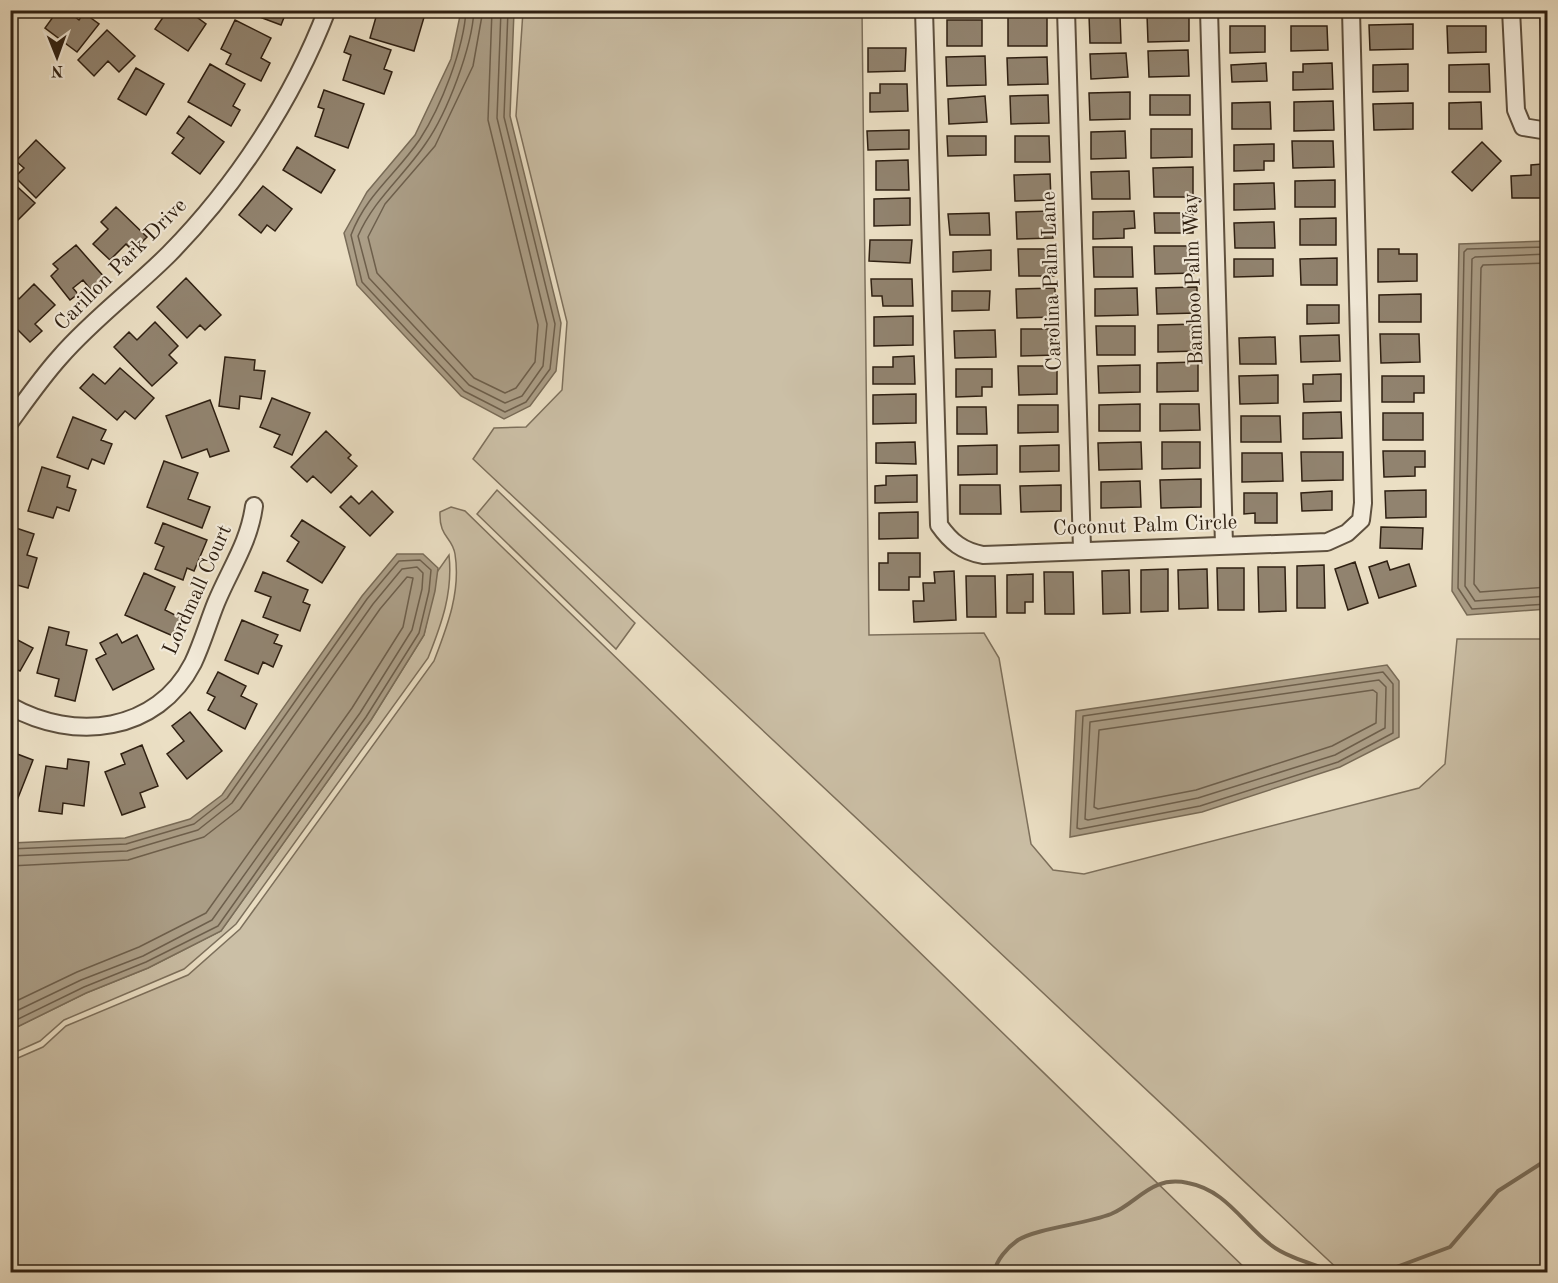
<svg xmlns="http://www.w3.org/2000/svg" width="1558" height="1283" font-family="'Old Standard TT',serif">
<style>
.green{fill:#cbbfa6;stroke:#7d705c;stroke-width:1.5}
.water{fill:#ab9e87;stroke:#796c58;stroke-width:1.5}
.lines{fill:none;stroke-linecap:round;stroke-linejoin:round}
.shore{stroke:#6d5f4c;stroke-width:1.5}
.stream{stroke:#796c58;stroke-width:4}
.building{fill:#91836f;stroke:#2f2012;stroke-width:1.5}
.minor-casing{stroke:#5e503e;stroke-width:20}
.minor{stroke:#f2ead9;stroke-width:16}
.labels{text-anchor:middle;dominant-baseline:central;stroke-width:4.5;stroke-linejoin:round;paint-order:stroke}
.street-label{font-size:21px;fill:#2f2012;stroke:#f2ead9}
</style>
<rect width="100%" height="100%" fill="#ebdfc4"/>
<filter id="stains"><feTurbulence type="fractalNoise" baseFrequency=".00333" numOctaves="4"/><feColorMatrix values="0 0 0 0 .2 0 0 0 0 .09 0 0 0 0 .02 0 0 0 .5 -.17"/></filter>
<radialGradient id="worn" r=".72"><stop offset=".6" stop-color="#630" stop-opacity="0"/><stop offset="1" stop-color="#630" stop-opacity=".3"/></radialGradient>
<path class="green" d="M523,11H862L869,635L984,633L999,658L1031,844L1053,870L1084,874L1419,788L1445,764L1457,639H1547V1272H1341L473,459L494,428L526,427L562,390L567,322L516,116Z
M497,490L635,623L616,649L477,514Z
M451,507L465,511L1249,1272H11V1061L43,1047L66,1026L188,975L240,929L434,661C447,627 461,592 455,554C452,536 439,538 440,512Z
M449,555C453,592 442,623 428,658L236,924L184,969L64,1020L40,1041L11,1054V1030L86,993L148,968L221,931L371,720L424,635L437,572Z"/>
<path class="water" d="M461,11H514L510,116L561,323L556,371L530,406L504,419L461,396L357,285L344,233L367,192L415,135L451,59Z
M1547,241V609L1467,615L1452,591L1459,244Z
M397,554H423L438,568L435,591L424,635L371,720L221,931L148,968L86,993L11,1030V843L125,838L190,819L222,795L362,596Z
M1387,665L1399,681V737L1340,767L1202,812L1070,837L1076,711Z"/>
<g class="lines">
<path class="shore" d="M466,10C464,48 441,107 420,139C397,174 367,193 351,235L362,282L464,391L505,412L526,402L550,369L555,324L504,117L508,10
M474,10C472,48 447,113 426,143C404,176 374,199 358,236L369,278L469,385L505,403L522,396L543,366L547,324L497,118L501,10
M483,10L473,66L435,146L385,204L368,237L377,273L474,378L505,393L516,388L535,362L538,325L488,120L492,10
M1548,247L1467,249L1464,252L1458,588L1472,609L1548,604
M1548,254L1475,257L1472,259L1465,586L1475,601L1548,596
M1548,263L1483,265L1481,268L1474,584L1480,592L1548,587
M1383,672L1393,684V733L1338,762L1200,806L1080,829L1077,828L1083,716Z
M1379,680L1386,687L1385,728L1335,755L1198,798L1088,820L1085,819L1090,722Z
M1373,690L1377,693L1376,723L1332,746L1196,790L1098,809L1094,807L1099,730Z
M10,849L126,844L194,824L227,798L367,599L399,561L420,560L431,570L429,591L419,633L366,717L218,926L146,962L84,987L10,1023
M10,856L127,851L198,830L232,803L373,604L402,569L417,567L423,573L422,589L412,630L360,713L212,920L143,956L81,980L10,1014
M10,866L128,860L204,837L240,809L380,609L407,577L413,578L403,627L352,708L206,913L139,947L77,972L10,1004"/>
<path class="stream" d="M995,1272C995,1261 1008,1247 1018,1240C1038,1228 1086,1224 1111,1214C1139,1202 1151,1175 1188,1183C1226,1190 1243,1224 1271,1245C1286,1257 1316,1265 1334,1272
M1383,1272L1450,1247L1498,1191L1548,1159"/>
</g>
<path class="building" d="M58,10H66L79,20L84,13L99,24L77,52L45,28Z
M168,10H187L206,24L188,51L155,29Z
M250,10H287L281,25L249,13Z
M378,10H415L425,14L414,51L370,38Z
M1232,10H1270V13H1232Z
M1371,10H1414V13L1371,14Z
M1540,14H1548V51H1541Z
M1089,15H1120L1121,43H1090Z
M1147,15H1189V41L1148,42Z
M1008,17H1047V46H1008Z
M235,20L271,38L261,58L270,63L261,81L226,64L231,54L221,49Z
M947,20H982V46H947Z
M1413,24V49L1370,50L1369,25Z
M1230,26H1265V52L1230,53Z
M1291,26H1327L1328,50L1291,51Z
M1447,26H1486V52L1448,53Z
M107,30L135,56L119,72L108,61L94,76L78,60Z
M350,36L391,50L384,69L392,72L384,94L343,80L351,55L344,52Z
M868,48H906L905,71L868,72Z
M1188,50L1189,76L1149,77L1148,51Z
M1126,53L1128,77L1091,79L1090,54Z
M985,56L986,85L947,86L946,57Z
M1047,57L1048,84L1008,85L1007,58Z
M1266,63L1267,81L1232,82L1231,65Z
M1332,63L1333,89L1293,90V72H1303V64Z
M210,64L245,84L233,106L240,110L231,126L188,102Z
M1408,64V91L1373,92V65Z
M1489,64L1490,92H1449V65Z
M136,68L164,84L146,115L118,99Z
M1541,68H1548V107H1543Z
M880,84H907L908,111L870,112V93H880Z
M324,90L364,104L348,148L315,136L324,109L318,107Z
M1130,92V119L1090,120L1089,93Z
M1048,95L1049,123L1011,124L1010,96Z
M1150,95H1190V115H1150Z
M985,96L987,122L949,124L948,99Z
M1333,101L1334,130L1294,131V102Z
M1270,102L1271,129H1232V103Z
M1481,102L1482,129H1449V103Z
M1413,103V129L1374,130L1373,104Z
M189,116L224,142L200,174L172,153L184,138L177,133Z
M1151,129H1192V157L1151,158Z
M909,130V149L868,150L867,131Z
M1125,131L1126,158L1091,159V132Z
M947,136H986V155L948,156Z
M1015,136H1049L1050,162H1015Z
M36,140L65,168L36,198L15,177L24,168L16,161Z
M1292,141H1333L1334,167L1293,168Z
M1482,142L1501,161L1472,191L1452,172Z
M1274,144V161H1264V170L1234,171V145Z
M297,147L335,170L321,193L283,170Z
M908,160L909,190H876V161Z
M1542,164L1543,198H1512L1511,176L1531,175V165Z
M1193,167V197H1154L1153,168Z
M1129,171L1130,199H1092L1091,172Z
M1050,174L1051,200L1015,201L1014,175Z
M10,180L35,203L10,228Z
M1335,180V207H1295V181Z
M1274,183L1275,209L1234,210V184Z
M263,186L292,209L275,231L267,225L261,233L239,215Z
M910,198V225L874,226V199Z
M116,207L147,237L133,251L126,244L110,260L93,244L108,229L101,222Z
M1052,211L1053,238L1017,239L1016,212Z
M1134,211L1135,228L1124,229V238L1093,239V212Z
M989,213L990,235H950L948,214Z
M1154,213H1193V233H1155Z
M1336,218V245H1300V219Z
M1274,222L1275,248H1235L1234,223Z
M870,240H912L910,263L869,261Z
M76,245L105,278L91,290L83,280L73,288L78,294L70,300L51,276L58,269L53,264Z
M1154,246H1195V273L1155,274Z
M1093,247H1132L1133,277H1094Z
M1018,249H1054V276H1019Z
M1378,249H1399V254H1417V281L1378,282Z
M991,250V270L953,272V252Z
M1337,258V285H1301L1300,259Z
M1234,259H1273V276L1234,277Z
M186,278L221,315L205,330L200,325L187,338L157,307Z
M871,279H912L913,306H883L882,296H872Z
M34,284L55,305L35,324L42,331L30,342L10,322V295L13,293L19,299Z
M1197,287V313L1157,314L1156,288Z
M1055,288V317L1017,318L1016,289Z
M1137,288L1138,315L1095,316V289Z
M952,291H990L989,310L952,311Z
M1421,294V322H1379V295Z
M1307,305H1339V323L1307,324Z
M913,316V345L874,346V317Z
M155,322L178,346L169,355L177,363L152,386L114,347L129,332L137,340Z
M1197,324L1198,351L1158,352V325Z
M1096,326H1135V355H1097Z
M1021,329H1055L1056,355L1021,356Z
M995,330L996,357L955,358L954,331Z
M1380,334H1419L1420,362L1381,363Z
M1339,335L1340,361L1301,362L1300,336Z
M1275,337L1276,364H1240L1239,338Z
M914,356L915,384H873V367H893V357Z
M225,357L255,360L254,370L265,371L261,399L240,396L239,409L219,406Z
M1198,362V391L1157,392V363Z
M1140,365V392L1099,393L1098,366Z
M1018,366H1057V394L1019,395Z
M120,368L154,398L135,419L125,411L117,420L80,388L93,374L105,384Z
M956,369H992V387H982V396L956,397Z
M1341,374V401L1304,402L1303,384H1313V375Z
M1278,375V403L1240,404L1239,376Z
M1382,376H1424V393H1414V402H1382Z
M916,394V423L873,424V395Z
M272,398L310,413L292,455L274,447L280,435L260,427Z
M210,400L229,451L210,457L207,449L182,458L166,416Z
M1140,404V431H1099V405Z
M1160,404H1199L1200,430L1160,431Z
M1018,405H1058V432L1018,433Z
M957,407H986L987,434H957Z
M1341,412L1342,438L1303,439V413Z
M1383,413H1423V440H1383Z
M1241,416H1280L1281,442H1241Z
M73,417L106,430L101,440L112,444L104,464L92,459L88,469L57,457Z
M326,431L351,455L348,458L357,466L331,493L313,476L307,482L291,467Z
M915,442L916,464L876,463V443Z
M1141,442L1142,469L1099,470L1098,443Z
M1162,442H1200V468L1162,469Z
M997,445V474L958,475V446Z
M1059,445V471L1020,472V446Z
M1383,451H1425V467H1415V476L1384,477Z
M1301,452H1343V480L1302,481Z
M1242,453H1282L1283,481L1242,482Z
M164,461L198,473L188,499L210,507L202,528L147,507Z
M42,467L70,476L67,487L76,490L69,511L57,507L53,518L28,511Z
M917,475V502L875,503V486L886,485V476Z
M1201,479V507L1161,508L1160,480Z
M1140,481L1141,507L1101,508V482Z
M960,485H1000L1001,514H960Z
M1061,485V511L1021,512L1020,486Z
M1426,490V517L1386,518L1385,491Z
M372,491L393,512L370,536L340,507L351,496L359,504Z
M1332,491V510L1302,511L1301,493Z
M1244,493H1277V523H1255V513L1244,514Z
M918,512V538L879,539V513Z
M302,520L345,547L322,583L287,561L299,542L291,536Z
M163,523L207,540L194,571L187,568L183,580L155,569L164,547L155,543Z
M10,526L34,534L27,555L37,558L28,588L10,583Z
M1381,527L1423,528L1422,549L1380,548Z
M888,553H920V577H909V590H879V563H888Z
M1387,561L1390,570L1409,564L1416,586L1379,598L1369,567Z
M1355,562L1368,603L1348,610L1335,569Z
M1324,565L1325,608H1297V566Z
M1258,567H1285L1286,611L1259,612Z
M1217,568H1244V610H1218Z
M1168,569V611L1141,612V570Z
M1207,569L1208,608L1179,609L1178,570Z
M1129,570L1130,613L1103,614L1102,571Z
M954,571L956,620L914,622L913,601H924L923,583H935L934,572Z
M263,572L308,590L303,602L310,605L300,631L263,617L271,597L255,591Z
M1044,572H1073L1074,614H1045Z
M144,573L175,587L165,610L181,618L173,636L125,615Z
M1033,574V602H1025V613H1007V575Z
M966,576H995L996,617H967Z
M242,620L278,635L274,643L282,646L273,667L263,662L258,674L225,660Z
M49,627L69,632L66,645L87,650L75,701L55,696L59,679L37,673Z
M117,634L122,643L137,635L154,669L113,690L96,659L106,654L100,643Z
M10,636L33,648L20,671L10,666Z
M218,672L246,686L241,696L257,704L245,729L208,710L215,697L207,693Z
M190,712L222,751L187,779L167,754L184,741L172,726Z
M10,739L16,742L12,752L33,760L16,803L10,800Z
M142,745L158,786L140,793L145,807L122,815L105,772L125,764L121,754Z
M68,759L89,762L84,806L63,803L62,814L39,811L46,766L67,769Z"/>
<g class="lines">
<g class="minor-casing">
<path id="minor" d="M924,10L939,525C951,542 962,551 983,555L1327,542L1347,533L1361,520L1363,503L1351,10
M1066,10L1082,549
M1209,10L1224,545
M1511,10L1516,110L1523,127L1548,131
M10,422C26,400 42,377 60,357C93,319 134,289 169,254C236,186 293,99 327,10
M10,706C74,742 157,733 193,663C202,644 208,623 216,603C230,569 249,543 254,506"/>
</g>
<use href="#minor" class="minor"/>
</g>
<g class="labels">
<g class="street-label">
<text transform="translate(121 265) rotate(-45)">Carillon Park Drive</text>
<text transform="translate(1194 279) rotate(-92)">Bamboo Palm Way</text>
<text transform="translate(1052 281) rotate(-92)">Carolina Palm Lane</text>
<text transform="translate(1145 526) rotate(-2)">Coconut Palm Circle</text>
<text transform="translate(198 590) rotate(-66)">Lordmall Court</text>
</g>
</g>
<rect width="1558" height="1283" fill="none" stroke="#ebdfc4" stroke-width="36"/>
<rect x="12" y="12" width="1534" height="1259" fill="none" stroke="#2f2012" stroke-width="3"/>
<rect x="18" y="18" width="1522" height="1247" fill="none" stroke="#2f2012" stroke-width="1.5"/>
<g transform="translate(57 57) rotate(179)" stroke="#f2ead9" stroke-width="4.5" paint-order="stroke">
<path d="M0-4.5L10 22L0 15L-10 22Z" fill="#2f2012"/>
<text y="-9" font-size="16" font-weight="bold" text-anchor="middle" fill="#2f2012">N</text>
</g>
<rect width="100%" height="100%" filter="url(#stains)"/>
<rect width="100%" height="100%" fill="url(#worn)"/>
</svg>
